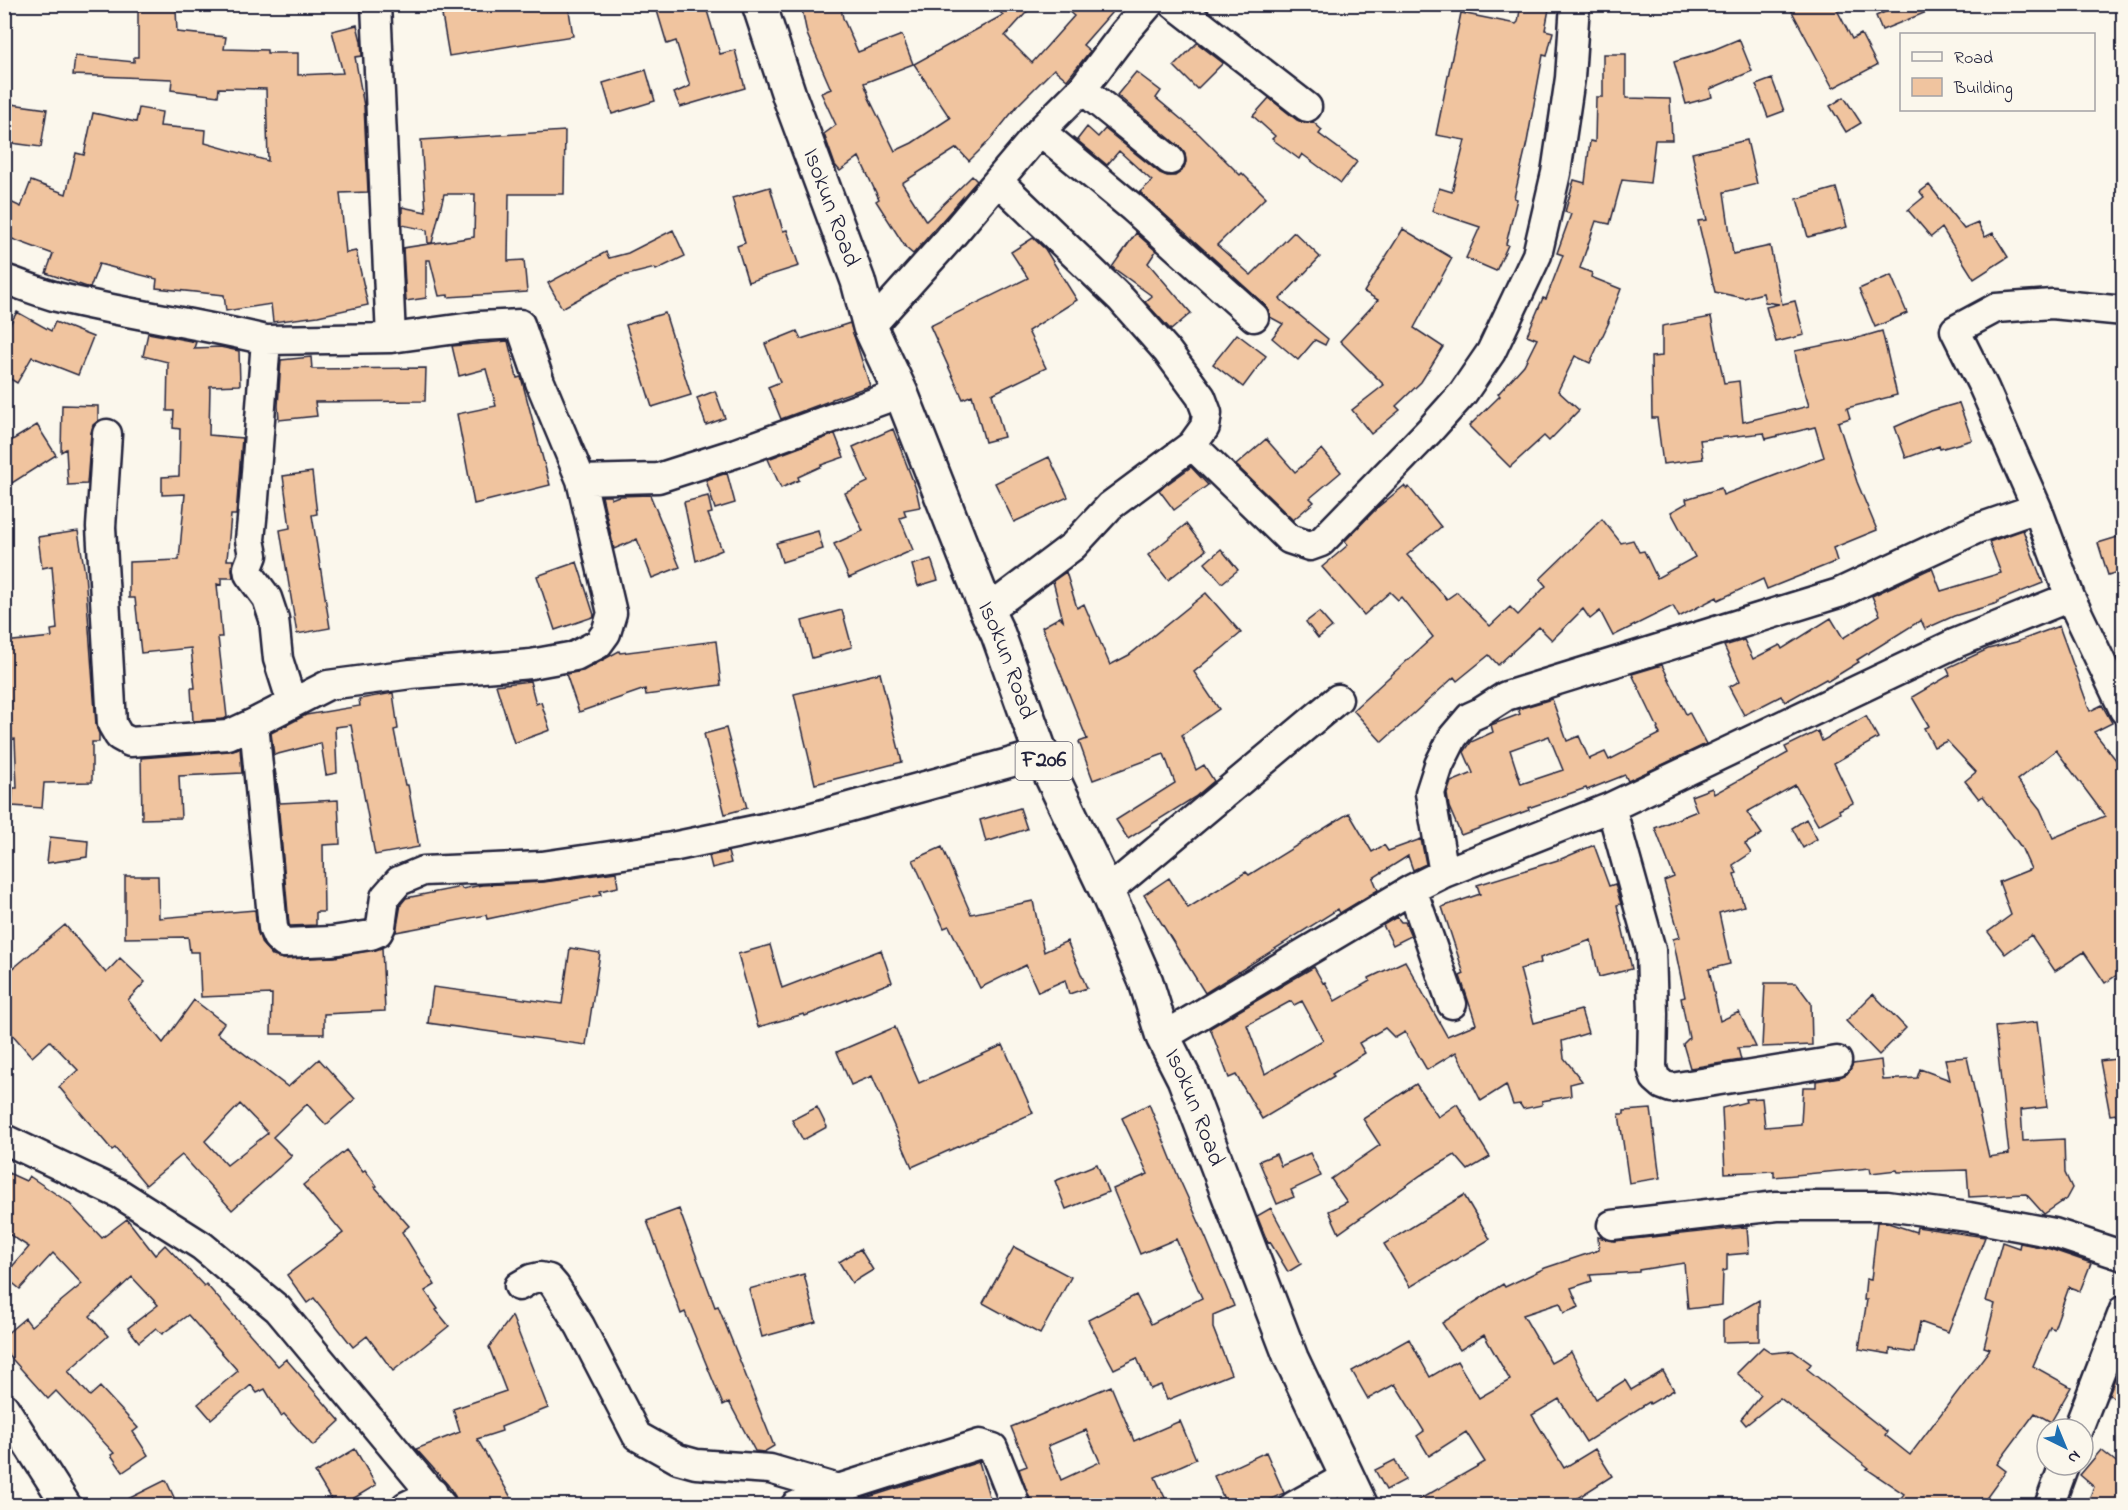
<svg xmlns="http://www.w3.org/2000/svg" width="2128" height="1510" font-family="'Indie Flower',sans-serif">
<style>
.building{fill:#f0c49f;stroke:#22223b;stroke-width:1.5;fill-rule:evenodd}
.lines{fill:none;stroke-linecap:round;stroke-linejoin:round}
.minor-casing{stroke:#22223b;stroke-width:33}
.major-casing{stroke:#22223b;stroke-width:38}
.minor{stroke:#fbf7ec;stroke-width:28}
.major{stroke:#fbf7ec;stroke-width:33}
.labels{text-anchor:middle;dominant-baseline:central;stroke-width:4.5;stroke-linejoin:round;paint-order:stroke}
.shield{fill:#fbf7ec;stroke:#636270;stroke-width:1.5}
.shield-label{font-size:22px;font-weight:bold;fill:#22223b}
.street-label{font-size:24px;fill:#22223b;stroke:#fbf7ec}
</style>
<rect width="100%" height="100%" fill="#fbf7ec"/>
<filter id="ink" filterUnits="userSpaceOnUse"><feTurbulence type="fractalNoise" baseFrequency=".0167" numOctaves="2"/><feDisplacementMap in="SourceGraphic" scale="12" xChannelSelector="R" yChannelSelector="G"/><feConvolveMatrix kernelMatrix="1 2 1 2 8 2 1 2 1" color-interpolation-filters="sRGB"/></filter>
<g filter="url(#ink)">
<path class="building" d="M506,4H568L573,36L449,56L442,15Z
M655,4H705L720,54L735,50L745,88L680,107L674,93L690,86L676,41L667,44Z
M801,4H840L843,18L858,52L902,35L913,64L864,83L869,96H868L895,151L912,143L950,118L914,64L1003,15L992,4H1034L1005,36L1032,63L1074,16L1060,4H1119L1083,45L1090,51L1067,80L1054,69L1018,105L989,141L969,161L957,148L902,183L926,221L972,176L977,181L913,254L906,248L876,201L879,199L859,157L840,171L835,165L824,134L836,125L821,93L831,89L807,34Z
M1521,4H1550L1545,30L1553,32L1547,56L1543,55L1527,142L1514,198L1517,199L1506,244L1508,245L1496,271L1466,258L1480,227L1432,211L1439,188L1452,192L1465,140L1436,135L1461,13L1516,24L1518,22Z
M1788,4H1834L1852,39L1861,34L1877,65L1833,88Z
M1903,4H1944V5L1882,30L1876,16Z
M176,9L177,32L226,37L224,49L267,50V53H298V75L343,73L332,31L357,25L361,41L362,56L355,57L364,106L368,192L340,193L346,253L356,251L368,305L318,316L273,322L271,304L226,311L224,295L156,288L157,279L99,264L90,288L46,273L53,254L4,236V199L21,207L31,181L66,194L76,153L84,155L93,113L136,122L139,108L162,112L160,126L206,130L205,143L268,161L266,89L219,88L218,96L171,90L172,79L73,75L75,56L134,62V57H138V10Z
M1739,39L1752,71L1710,89L1712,97L1686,104L1674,62L1713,50Z
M1197,43L1223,63L1197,89L1174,66Z
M1603,54H1626V98L1670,99L1672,140H1655L1650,183L1622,180L1610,224L1596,221L1580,268L1592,273L1591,277L1621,289L1608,322H1609L1590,363L1575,356L1558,391L1579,410L1549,441L1544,436L1510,467L1469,426L1500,396L1498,394L1524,365L1537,339L1527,335L1543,298L1546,299L1563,255L1557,253L1571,214L1565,212L1574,180L1585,183L1590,141L1595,142L1596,97H1603Z
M646,70L655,101L612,114L603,83Z
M1136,72L1161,91L1156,98L1199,134L1240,175L1242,173L1266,197L1217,245L1251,275L1294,232L1320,257L1280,299L1328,339L1325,345L1315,340L1298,360L1272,338L1283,324L1270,317L1269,311L1265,305L1140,192L1152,181L1119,151L1107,165L1077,140L1087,127L1098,137L1105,129L1160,173L1167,176H1175L1182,171L1186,162L1185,154L1181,148L1117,95Z
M1772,79L1784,111L1768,117L1756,85Z
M1844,97L1861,123L1846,132L1830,106Z
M1269,98L1297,120L1304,123L1313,122L1322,130L1319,134L1357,162L1341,183L1302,154L1299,159L1272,139L1275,136L1253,116Z
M4,103L47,109L41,147L4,142Z
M565,131L564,194H509L508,261L524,260L527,292L448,297V295L439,296L430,260H426V298L406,301L403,248L474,237L475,194H444L432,243H428L427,230L402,225V207L426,212L421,140Z
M1747,140L1757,184L1724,192L1733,254L1770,246L1782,304L1795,301L1804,335L1776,342L1766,307L1779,304L1765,302L1763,293L1744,298L1715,292L1698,221L1707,220L1692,153Z
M1929,185L1964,229L1978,223L1985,237L1993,233L2008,257L1974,279L1942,228L1931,237L1908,210L1924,197L1920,192Z
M770,187L783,231L787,230L799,266L748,282L737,246L745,243L732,198Z
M1836,188L1847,227L1808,237L1797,199Z
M1403,229L1452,258L1414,328L1443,347L1421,382L1396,406L1400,410L1371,434L1352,410L1384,385L1340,341L1378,300L1364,292Z
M673,230L685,256L656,270L655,268L619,277L562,308L548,283L606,252L609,258L628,253Z
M1136,233L1156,251L1148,263L1191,313L1171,330L1145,302L1152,296L1112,267Z
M1033,238L1045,249L1077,300L1028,331L1046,368L992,394L1004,437L985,442L972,395L963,399L930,326L1028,278L1011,252Z
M1891,275L1907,313L1875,327L1859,289Z
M17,312L51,331L55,322L93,337L78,375L32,357L17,383L4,375V334Z
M665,313L691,395L652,407L626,325Z
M1711,317L1724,383L1739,381L1743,422L1809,406L1798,370L1795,351L1858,338L1882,331L1897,395L1847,408L1850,418L1838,422L1857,482L1877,530L1833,548L1837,561L1767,589L1763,579L1718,600L1717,597L1679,617L1673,606L1613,636L1600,611L1590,619L1583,609L1552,640L1539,627L1498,665L1489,655L1457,681L1454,677L1382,742L1353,710L1433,637L1401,597L1398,600L1390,592L1364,615L1322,567L1348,545L1345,541L1378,507L1404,486L1407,489L1409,487L1441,527L1407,555L1447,599L1457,592L1490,626L1510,607L1518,615L1546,586L1540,579L1602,519L1621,543L1633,540L1639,552L1644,551L1657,578L1695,557L1671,512L1687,503L1686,499L1721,488L1723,495L1824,457L1815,427L1766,439L1764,433L1700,440L1703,459L1663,464L1657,418H1652L1651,357L1662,356V326Z
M850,323L870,386L832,399V400L781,419L768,387L780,382L765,344L797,331L801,339Z
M148,333L196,342L194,348L220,347L239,351L240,385L210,386L209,435L242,438L236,515H231L227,560H233L232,570L233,578H221V585L217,584L222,637H218L227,717L224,719L193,721L191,688H195L191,648L141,653L135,598H129V562L179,560L185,494L162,495V477L179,476L180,429L173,428L174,411H167L168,362L143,356Z
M1237,334L1266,356L1243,387L1213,364Z
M508,341L517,378L521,377L550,485L474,504L457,414L496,406L486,369L459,376L452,346Z
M311,357L312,369L426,368L425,401L315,402L317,416L279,420L278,406L281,360Z
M715,391L725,418L706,425L697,398Z
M1959,403L1972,440L1940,449L1939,446L1906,458L1895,427L1931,411Z
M62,405L98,406V421L93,425L91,433L87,484L68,485L66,449L61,452Z
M37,425L56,455L12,483L4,471V445Z
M893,429L916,489L920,507L904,510L906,516L900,518L913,550L849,578L834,544L863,531L845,493L868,482L853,447Z
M835,434L844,457L821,465L822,466L798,477L799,480L781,488L768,459Z
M1266,439L1295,472L1322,449L1341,472L1310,498L1314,502L1293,520L1236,465Z
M1049,457L1068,497L1014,522L995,483Z
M1191,467L1208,485L1174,510L1159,490Z
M312,472L317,514L312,515L330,628L297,634L280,530L290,528L283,476Z
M727,473L735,503L715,509L706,480Z
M650,495L680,567L652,578L637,539L614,549L602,496H611V499L619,496Z
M708,496L712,513L708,514L722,550L696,561L684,502Z
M1186,524L1206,550L1168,580L1148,555Z
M2023,530L2043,583L1998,601V603L1954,616L1925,629L1921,620L1857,660L1859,662L1828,681L1826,679L1785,702L1781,696L1744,715L1729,687L1740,681L1724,646L1744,640L1753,659L1780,645L1782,649L1831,618L1843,638L1880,615L1872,596L1932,568L1941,591L2001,573L1989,542Z
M78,531L85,573L96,725L99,734V742H92V782L44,783L42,808L12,806L13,788H17L15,739L4,740V642L52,637L51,630L57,629L52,566L42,568L38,537Z
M818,531L823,549L782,562L776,543Z
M2124,535V570L2108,575L2098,543Z
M1221,549L1238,570L1222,583L1205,563Z
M931,559L938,580L918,586L912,565Z
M577,562L594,615L593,617L555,630L537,576Z
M1066,572L1077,608L1084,604L1110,665L1129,655L1206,593L1241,633L1194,672L1219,709L1182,735L1196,770L1204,765L1214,781L1195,797L1128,839L1116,820L1175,783L1164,754L1093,780L1079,742L1087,739L1042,627L1060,617L1063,620L1053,581Z
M842,610L852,647L812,658L802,621Z
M1319,612L1332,627L1318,638L1306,622Z
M2059,626L2090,711L2102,705L2112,723L2094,732L2124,770V970L2105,983L2084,952L2055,971L2031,935L2005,954L1988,932L2011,915L1999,882L2031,869L2021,847L1983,796L1979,799L1965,781L1976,772L1947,741L1934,747L1924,728L1929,726L1912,697L1950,675L1947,668L1988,649L2016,642ZM2056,750L2105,816L2053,838L2040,809L2017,780Z
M716,641L721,685L646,695L645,689L579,712L566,674L583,671L619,651L620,653Z
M1662,665L1686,714L1689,712L1706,744L1628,781L1625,775L1587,790L1586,788L1528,808L1529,810L1461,835L1449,807L1447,794L1451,782L1473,773L1464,752L1471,742L1493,732L1491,725L1520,714L1518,709L1552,699L1567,741L1579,736L1589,759L1605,752L1609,760L1660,734L1657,729L1658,728L1632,674ZM1549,736L1563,770L1521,784L1510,750Z
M880,673L902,762L815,784L794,694Z
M530,681L536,704L541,702L550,730L514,743L496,685Z
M393,693L398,729L394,730L405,785H408L419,847L375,855L351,725L335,727L337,773L326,775L321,743L274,755L271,733L306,715L360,706L359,699Z
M1866,716L1878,738L1834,763L1853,803L1839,810L1840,813L1818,825L1795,785L1747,812L1762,834L1745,844L1751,853L1733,865L1737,873L1734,874L1744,906L1719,913L1730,964L1709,969L1720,1021L1739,1012L1756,1047L1738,1048L1741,1060L1690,1068L1683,1044L1689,1038L1681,998L1685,997L1673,939L1680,937L1664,881L1674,877L1655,828L1697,811L1691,796L1712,788L1714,794L1788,753L1785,747L1818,731L1822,741Z
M726,728L747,808L725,814L704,734Z
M240,748L242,773L179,776L181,818L142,819L141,758L229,751Z
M275,769L280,803L338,800L340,844L323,845L324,912H316V925L290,926L289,924Z
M1020,808L1027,829L986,842L980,820Z
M1349,813L1372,852L1384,845L1388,851L1421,839L1426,864L1413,870L1408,856L1373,878L1378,890L1340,913L1338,909L1205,993L1144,895L1169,878L1188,908L1246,872L1249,875Z
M1806,819L1817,839L1803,848L1792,828Z
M50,837L88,841L87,857L47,863Z
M1594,845L1609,886L1615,884L1620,901L1621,904L1617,905L1632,969L1599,977L1591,940L1540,958L1541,963L1520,969L1534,1023L1581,1010L1588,1033L1562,1041L1564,1058L1582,1081L1570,1084L1571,1096L1542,1101V1105L1523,1109L1520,1104L1513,1105L1506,1085L1481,1101L1456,1052L1427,1070L1405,1032L1395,1038L1385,1028L1359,1043L1365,1053L1332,1074L1334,1076L1262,1119L1236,1075L1229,1078L1210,1028L1314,967L1323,983L1325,982L1335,1001L1370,981L1369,978L1405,961L1447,1036L1476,1024L1460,976L1464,974L1442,907L1480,894L1477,885L1561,859ZM1291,1001L1294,1005L1302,1001L1323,1040L1265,1074L1247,1025Z
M942,847L971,914L1033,901L1044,952L1067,941L1087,988L1069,994L1065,980L1038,992L1026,965L980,988L949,926L944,928L913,860Z
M728,852L731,863L712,868L709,856Z
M616,872L618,887L600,891L601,895L487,919L486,915L396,932L401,904L406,898L461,887L462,889L482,885L544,882Z
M125,876H158L159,918L255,910L257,930L262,944L273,956L284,959L335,957L382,948L385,1011L324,1014V1034H271L272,994L201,997L199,952H190L188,937L125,938Z
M1397,917L1401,922H1405L1411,936L1393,945L1383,925Z
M65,925L106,973L120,958L145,982L128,1000L163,1043L194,1000L224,1023L217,1033L288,1087L319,1059L355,1099L326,1125L307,1104L273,1137L292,1156L232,1210L182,1155L146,1185L115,1148L112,1150L59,1087L78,1070L50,1041L32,1057L4,1025V976ZM240,1104L268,1133L227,1165L205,1141Z
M770,945L782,988L881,950L892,982L805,1016L804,1014L758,1027L738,954Z
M570,948L600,953L586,1045L428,1023L433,987L562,1004Z
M1765,983H1796L1811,1003L1812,1045L1762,1047Z
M1873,994L1906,1028L1879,1055L1846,1021Z
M2037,1022L2047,1107L2021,1110L2023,1141L2064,1139L2065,1173L2072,1188L2066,1199L2044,1214L2026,1194L1969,1197L1967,1170L1898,1172L1897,1170L1871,1173L1870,1168L1774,1177V1171L1725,1173L1722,1108L1746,1102L1745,1099L1762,1098L1765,1127L1801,1124L1803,1087H1816V1081L1840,1077L1847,1074L1853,1064L1881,1060L1883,1080L1917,1078L1920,1069L1950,1080L1945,1059L1967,1057L1989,1157L2009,1154L1995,1027Z
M895,1027L919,1083L1003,1045L1033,1113L912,1167L872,1076L851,1085L837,1052Z
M2116,1059L2124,1113L2110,1115L2100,1061Z
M1416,1084L1438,1117L1457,1104L1490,1157L1468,1170L1455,1155L1421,1175L1339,1233L1329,1211L1347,1202L1331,1179L1380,1145L1363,1119Z
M1149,1104L1178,1176L1206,1238L1234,1306L1213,1315V1328L1231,1374L1167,1400L1161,1385L1150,1389L1137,1358L1114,1369L1088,1320L1136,1295L1151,1324L1202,1298L1176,1239L1140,1254L1113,1189L1148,1174L1122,1118Z
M817,1107L827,1127L803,1140L792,1120Z
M1651,1109L1660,1178L1629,1183L1619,1114H1624V1111Z
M346,1150L363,1172L365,1170L377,1186L375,1187L409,1226L402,1232L435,1285L425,1291L438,1309L436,1310L449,1326L393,1371L367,1336L353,1347L314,1298L307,1303L287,1275L343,1233L303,1185Z
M1310,1153L1321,1176L1291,1190L1294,1197L1277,1204L1259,1161L1276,1154L1281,1166Z
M1097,1164L1108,1192L1066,1209L1055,1181Z
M4,1171L26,1181L29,1176L68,1202L102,1238L127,1219L155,1255L165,1245L204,1286L206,1284L278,1366L286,1359L340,1421L313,1446L284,1414L281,1416L265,1389L257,1393L251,1385L211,1419L198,1404L238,1371L188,1315L162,1334L156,1328L139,1342L128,1328L158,1305L132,1277L90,1316L108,1336L68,1371L90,1396L100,1387L138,1428L133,1432L148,1455L123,1472L111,1455L114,1453L56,1391L48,1399L4,1350V1336L25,1318L31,1326L82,1284L53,1253L20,1289L4,1276L29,1247L4,1231Z
M1464,1195L1490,1239L1410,1287L1384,1244Z
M1271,1208L1301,1264L1288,1272L1270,1242L1268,1243L1257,1216Z
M679,1209L715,1307L718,1306L774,1446L764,1452L755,1451L729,1402L723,1405L685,1312L681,1314L647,1221Z
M1877,1222H1885L1916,1232L1917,1227L1985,1237L1948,1332L1920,1322L1914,1353L1890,1349V1354L1859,1349L1867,1300H1864L1866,1279L1871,1280Z
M1747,1227L1749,1253L1727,1255V1270L1723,1271L1722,1305L1688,1309L1684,1263L1639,1270V1272L1590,1275L1592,1281L1571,1288L1579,1307L1564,1313L1560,1303L1523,1315L1551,1363L1571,1352L1596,1399L1625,1380L1631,1390L1663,1371L1674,1390L1650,1404L1649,1402L1586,1442L1559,1399L1532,1415L1564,1468L1595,1449L1612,1476L1565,1506H1408L1485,1462L1466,1432L1429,1456L1417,1436L1424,1431L1395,1384L1368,1399L1352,1371L1409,1339L1430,1377L1457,1361L1479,1398L1510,1380L1484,1335L1460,1350L1442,1323L1503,1284L1505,1287L1545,1268L1599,1250L1598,1237L1614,1241Z
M2002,1242L2019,1248L2020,1243L2050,1249L2091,1263L2080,1291L2069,1287L2054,1329L2050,1327L2033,1366L2071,1387L2051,1422L2035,1413L1997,1464L2006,1471L1985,1500L1982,1498L1976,1506H1909L1900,1499L1904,1494L1867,1469L1869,1468L1780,1398L1746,1425L1741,1419L1761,1395L1737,1373L1763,1347L1772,1353L1793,1351L1811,1364L1807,1369L1887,1432L1885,1435L1910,1455L1990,1349L1984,1347L1995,1304L1986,1301Z
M1014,1247L1071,1277L1040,1334L983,1303Z
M860,1249L873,1270L852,1283L839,1262Z
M804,1274L816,1322L762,1337L749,1289Z
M1759,1300V1341L1723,1342V1321Z
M512,1316L548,1408L501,1427L502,1431L477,1439L516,1506H458L455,1496L448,1485L416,1449L460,1432L453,1409L506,1391L489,1347Z
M2118,1371L2124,1374V1406L2109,1394Z
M1111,1386L1134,1441L1180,1421L1196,1459L1155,1477L1169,1506H1032L1019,1469L1027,1466L1011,1427ZM1086,1430L1100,1462L1061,1480L1048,1446Z
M355,1449L376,1485L341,1506H335L315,1473Z
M2101,1450L2124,1468V1506H2086L2094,1487L2080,1475Z
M1266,1452L1284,1493L1256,1506H1227L1214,1476Z
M1395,1460L1405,1480L1386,1490L1375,1470Z
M979,1462L992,1506H841L844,1505Z
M166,1480L178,1506H114Z"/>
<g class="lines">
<g class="minor-casing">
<path id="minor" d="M376,4L391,338
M1174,4L1307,107
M1082,89L1170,160
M1040,131L1133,208L1254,317
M4,279C22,285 39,292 57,297C126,314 197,323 266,340
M2124,311L2052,304L1996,308L1955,330L1984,388L2037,508L2070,597L2124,710
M870,327L948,240L1040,131L1082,89L1125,32L1149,4
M107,434L101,527L112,724L119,736L130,742L228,735L254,723L328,685L411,674L531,664L575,656L598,644L606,633L612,613L581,480L658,478L736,453L901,393
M1192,445L1289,539L1310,546L1321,542L1429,431L1463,393L1491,352L1537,255L1556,173L1570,78L1575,4
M987,611L1073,546L1110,506L1192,445L1205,427L1207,413L1201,397L1167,351L1121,299L998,181
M292,703L278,659L274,619L267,598L249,574L248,568L253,555L250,540L254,499L266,340L391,338L479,326L520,324L540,382L581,480
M254,723L273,928L277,937L284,943L332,941L371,935L378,932L381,926L385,897L399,881L423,871L542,866L672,847L802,820L1041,754
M1611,807L1651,950L1653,1014L1652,1067L1655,1078L1663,1085L1671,1088L1837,1061
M1444,873L1430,793L1439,765L1453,737L1470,717L1481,712L1506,696L1839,593L1976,529L2037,508
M1412,889L1452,1004
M1107,892L1338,699
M1163,1037L1412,889L1444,873L1611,807L1956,643L2070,597
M4,1139L120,1194L202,1246L278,1309L442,1506
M1612,1225L1777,1206H1887L1969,1217L2054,1233L2124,1256
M519,1286L531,1279L540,1277L549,1279L555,1286L580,1326L637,1436L678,1459L696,1464L770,1469L838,1489L980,1444L993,1448L1016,1506
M4,1407L67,1506
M2078,1429L2124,1310
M406,1506L433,1493
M795,1506L838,1489
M1294,1506L1346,1477
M2049,1506L2064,1465"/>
</g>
<g class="major-casing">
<g id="major">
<path id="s1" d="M759,4L790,98L858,281L870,327L901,393L987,611L998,634L1041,754L1107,892L1146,982L1163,1037L1184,1078L1291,1358L1361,1506"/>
</g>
</g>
<use href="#minor" class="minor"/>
<use href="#major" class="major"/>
</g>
</g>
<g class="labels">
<rect class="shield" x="1015.5" y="742" width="57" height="38" rx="4.5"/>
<g class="shield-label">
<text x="1044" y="761">F206</text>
</g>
<g class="street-label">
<text stroke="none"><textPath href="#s1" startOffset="216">Isokun Road</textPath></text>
<text stroke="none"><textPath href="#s1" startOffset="702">Isokun Road</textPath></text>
<text stroke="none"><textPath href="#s1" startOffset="1188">Isokun Road</textPath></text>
</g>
</g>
<rect width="2128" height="1510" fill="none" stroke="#fbf7ec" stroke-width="24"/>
<rect x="12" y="12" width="2104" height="1486" fill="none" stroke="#22223b" stroke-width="2" filter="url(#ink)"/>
<rect x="1900" y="33" width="195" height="78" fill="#fbf7ec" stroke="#a4a2a5" stroke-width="1.5"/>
<rect x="1912" y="52" width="30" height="9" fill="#fbf7ec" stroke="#a4a2a5" stroke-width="1.5"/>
<text x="1954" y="63" font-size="18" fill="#22223b">Road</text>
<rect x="1912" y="78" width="30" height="18" fill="#f0c49f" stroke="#a4a2a5" stroke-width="1.5"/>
<text x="1954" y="93" font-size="18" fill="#22223b">Building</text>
<g transform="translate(2065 1447) rotate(137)"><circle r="28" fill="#fbf7ec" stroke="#a4a2a5" stroke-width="1.5"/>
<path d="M0-4.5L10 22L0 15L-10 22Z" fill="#1f6fb2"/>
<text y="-9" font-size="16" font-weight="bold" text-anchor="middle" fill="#22223b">N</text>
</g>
</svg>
